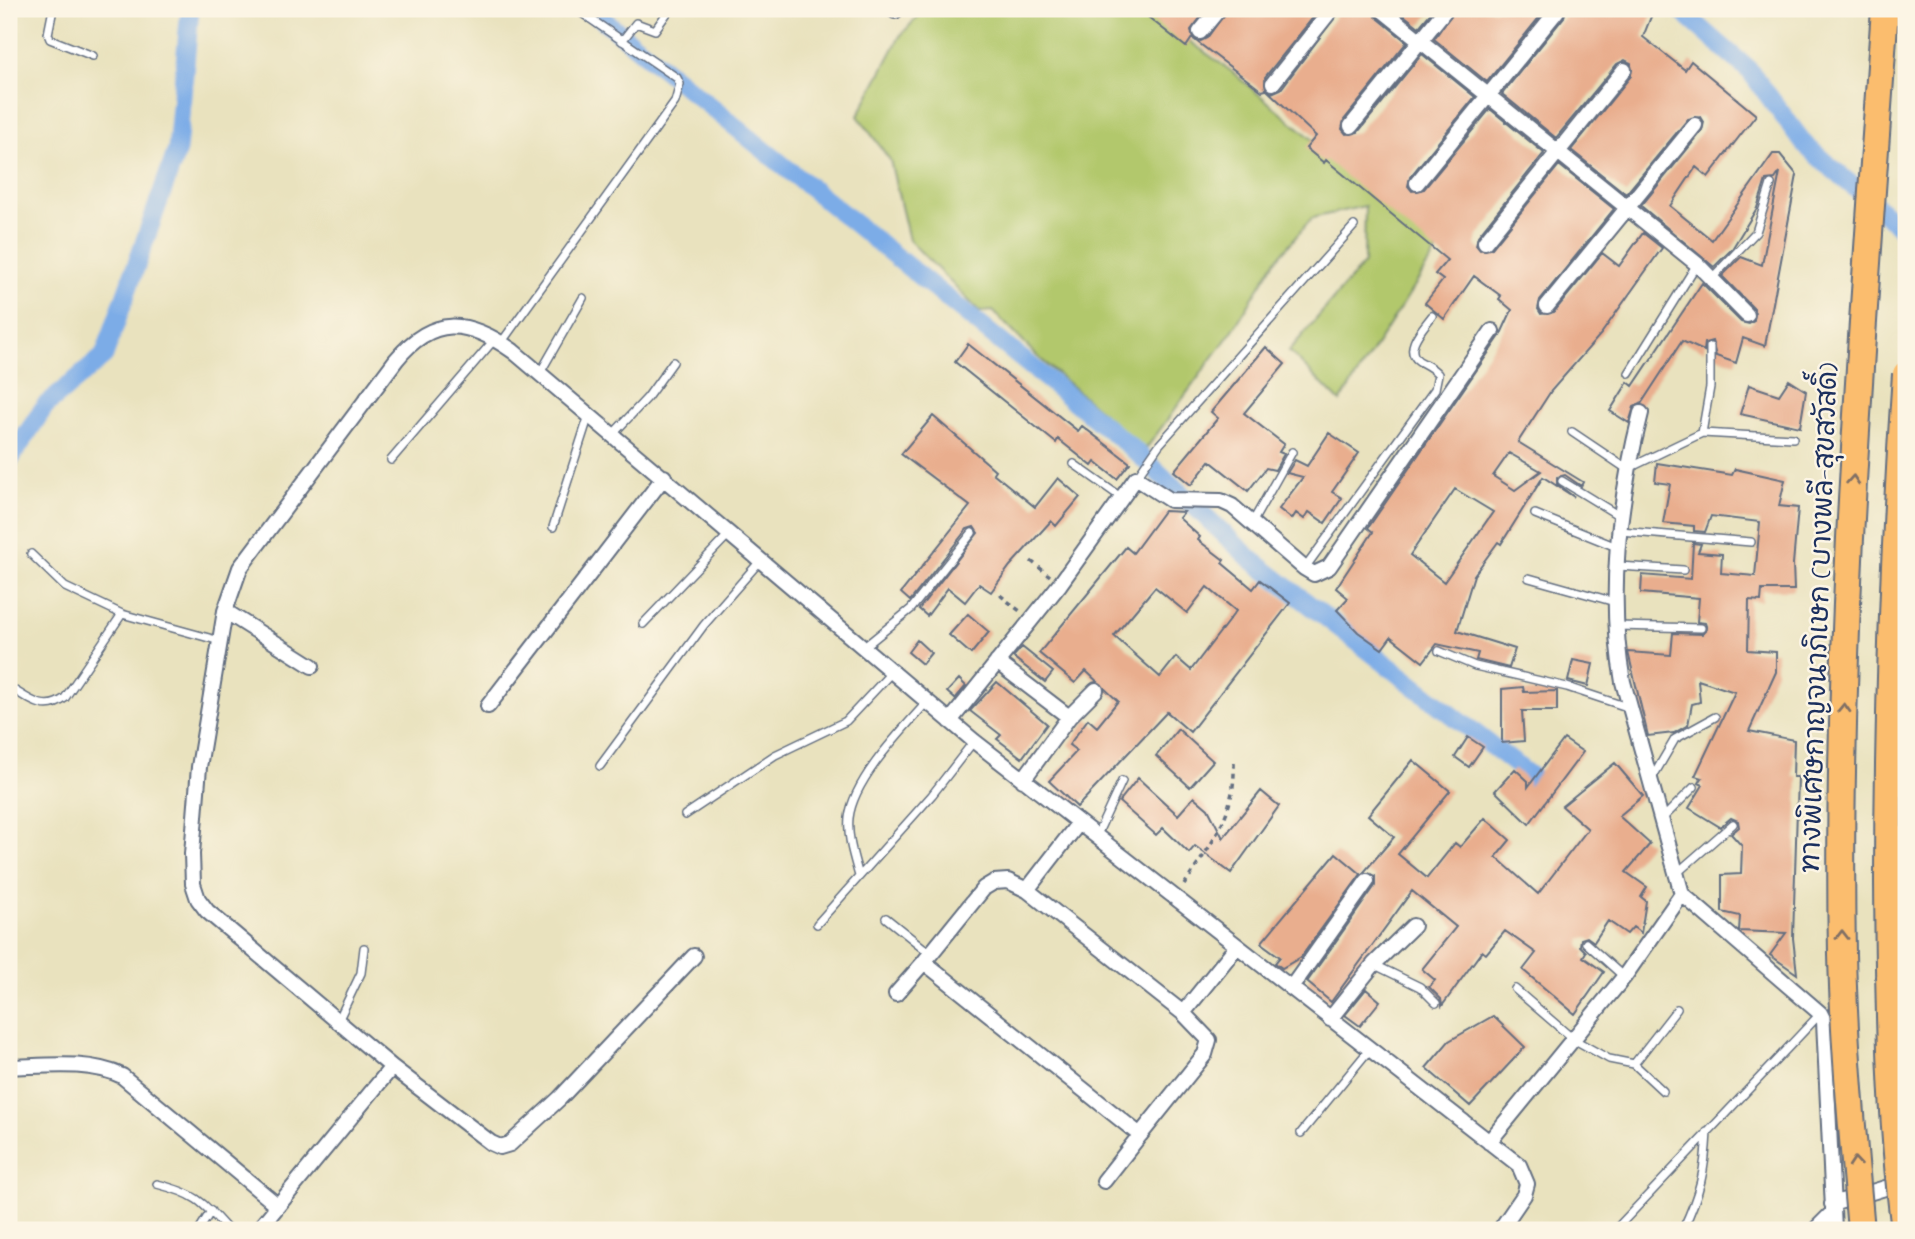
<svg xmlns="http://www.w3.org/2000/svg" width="1915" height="1239" font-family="'Indie Flower','Playpen Sans Thai',sans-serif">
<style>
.green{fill:#b2c86c;stroke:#667c65;stroke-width:2}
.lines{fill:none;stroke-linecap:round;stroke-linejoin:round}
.canal{stroke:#7cace7;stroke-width:19}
.building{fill:#e9ae8e;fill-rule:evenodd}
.service-casing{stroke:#636e80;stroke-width:10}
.minor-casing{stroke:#636e80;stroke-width:18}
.path{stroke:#636e80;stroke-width:3.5;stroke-dasharray:5 5;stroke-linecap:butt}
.service{stroke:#fff;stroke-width:7}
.minor{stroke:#fff;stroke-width:14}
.motorway-bridge-casing{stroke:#636e80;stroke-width:30;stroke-linecap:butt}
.motorway-bridge{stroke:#fbbd6e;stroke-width:26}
.oneway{stroke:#806f65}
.labels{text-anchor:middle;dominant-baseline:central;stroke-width:5;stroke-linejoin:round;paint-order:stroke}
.street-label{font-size:28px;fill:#1b2f5e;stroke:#fcf5e5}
</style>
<rect width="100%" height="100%" fill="#fcf5e5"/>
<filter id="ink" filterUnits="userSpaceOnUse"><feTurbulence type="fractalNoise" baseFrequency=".0143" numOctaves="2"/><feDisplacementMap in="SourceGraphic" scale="14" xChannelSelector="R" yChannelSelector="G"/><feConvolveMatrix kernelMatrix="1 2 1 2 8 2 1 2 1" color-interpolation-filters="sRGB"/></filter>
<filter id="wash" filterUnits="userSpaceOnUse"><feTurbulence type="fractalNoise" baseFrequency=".00686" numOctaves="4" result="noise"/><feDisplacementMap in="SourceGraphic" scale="28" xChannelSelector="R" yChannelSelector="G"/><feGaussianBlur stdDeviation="1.57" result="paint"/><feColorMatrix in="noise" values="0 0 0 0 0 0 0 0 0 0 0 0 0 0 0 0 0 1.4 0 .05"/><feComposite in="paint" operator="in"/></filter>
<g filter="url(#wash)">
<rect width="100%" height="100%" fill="#e9e2be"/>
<path class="green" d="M925,9H1145L1231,71L1440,246L1340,402L1289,351L1364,263L1365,206L1312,218L1275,261L1233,330L1145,450L1037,356L993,311L980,312L909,240L890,160L858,116L900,36Z"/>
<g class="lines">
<path class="canal" d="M590,9L1133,449L1252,560L1533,778
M1679,9L1750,71L1805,145L1906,232
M9,461L45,406L104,356L177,150L190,9"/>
</g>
<g id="blocks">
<path class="building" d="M1138,9H1207L1191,30L1193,39L1199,42L1207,38L1228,9H1320L1265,77L1266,90L1262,91L1192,38L1186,47Z
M1341,9H1372L1375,16L1407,42L1344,120L1342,129L1346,134L1358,132L1422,54L1475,97L1410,177L1408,186L1412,191L1424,189L1490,109L1544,153L1478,236L1476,245L1480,250L1492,248L1559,165L1614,209L1540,300L1538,309L1541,314L1554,312L1602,253L1619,266L1643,233L1662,248L1601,334L1551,391L1518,442L1583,482L1581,486L1565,475L1557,477V484L1574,497L1543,477L1501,544L1498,542L1474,575L1457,631L1515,649L1509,668L1476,660L1478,653L1437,644L1423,662L1391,637L1382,649L1358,632L1337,610L1348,598L1336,588L1373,532L1368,528L1500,336L1512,310L1499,299L1501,296L1474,276L1444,319L1425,303L1443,280L1435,274L1447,260L1326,160L1324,163L1306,148L1316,136L1267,90L1272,93L1281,89ZM1509,453L1541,471L1515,490L1493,476ZM1455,489L1493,512L1444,582L1410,555Z
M1396,9H1434L1419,27Z
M1455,9H1546L1487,82L1434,39Z
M1566,9H1654L1643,37L1685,70L1691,61L1756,115L1708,177L1696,167L1670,206L1712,240L1773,154H1780L1797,175L1765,346L1743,338L1736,363L1716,356L1712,341L1705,343L1704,351L1682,341L1641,404L1634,407L1629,423L1610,411L1628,382L1633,386L1702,283L1741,322L1749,324L1754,321V309L1722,276L1741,257L1762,265L1780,172L1775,179L1766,180L1757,208L1732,249L1714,267L1641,206L1702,131L1704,122L1701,117L1688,119L1626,194L1571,150L1631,76V63L1625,60L1617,64L1556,138L1502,94L1564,17Z
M968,344L1078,431L1082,426L1130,463L1117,479L1095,462L1092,466L1058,439L1056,443L955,362Z
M1266,347L1285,364L1244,413L1284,444L1279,452L1284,454L1275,470L1266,468L1248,491L1210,461L1191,485L1174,471L1218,418L1211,412Z
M1789,380L1806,391L1800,427L1740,414L1749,385L1779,395Z
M933,416L995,470L993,473L1035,507L1058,478L1080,497L1056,526L1051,521L1010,566L991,592L979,584L965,602L948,588L927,616L919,609L978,533L974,527L967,529L910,601L901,593L970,506L901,454Z
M1329,433L1359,453L1332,492L1342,498L1325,523L1309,512L1304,519L1296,513L1292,519L1279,509L1303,477L1287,473L1295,460L1307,466Z
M1657,463L1732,475L1735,469L1785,480L1779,506L1798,508L1793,564L1794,590H1762L1761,601L1749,600L1748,650L1776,652V672L1749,731L1794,740L1793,777H1798L1793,938L1797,974L1770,955L1786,933L1739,931L1740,916L1722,912V875L1741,874L1742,846L1731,834L1739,827L1738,821L1731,818L1720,827L1689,808L1703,785L1699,783L1702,778L1695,776L1735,692L1698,680L1700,702L1692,704L1688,725L1674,733L1648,736L1628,652L1671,655L1673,633L1702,634L1707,629L1705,623L1697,622L1699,598L1641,593L1642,575L1691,579L1693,543L1701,544L1698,552L1722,554L1721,573L1755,576L1760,522L1711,516L1705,532L1694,531V526L1663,523L1670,484L1655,482Z
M1164,511L1184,512L1179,518L1200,537L1198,540L1224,560L1222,563L1253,589L1260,580L1290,603L1190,732L1167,712L1077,807L1049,781L1077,751L1069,745L1088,719L1097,727L1118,701L1086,671L1075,683L1039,653L1126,547L1133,553ZM1155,587L1187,613L1207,587L1236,611L1191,670L1176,657L1160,677L1114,636Z
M968,614L989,632L971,654L949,635Z
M917,640L931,653L922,664L908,652Z
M1022,647L1053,672L1045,682L1013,657Z
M1573,660L1593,664L1588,686L1568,681Z
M959,679L966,686L955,699L947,692Z
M997,682L1047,724L1022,758L997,739L1001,735L970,711Z
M1523,687L1524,692L1557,691V711H1522L1524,741L1502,743V689Z
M1178,729L1213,761L1190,787L1156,756Z
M1468,737L1483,747L1469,767L1455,757Z
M1564,739L1583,752L1529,824L1495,791L1515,769L1528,781V787Z
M1413,760L1450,791L1398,854L1427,878L1455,843L1460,847L1485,818L1510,840L1496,857L1538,894L1588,829L1562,806L1615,763L1643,796L1619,816L1650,844L1626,872L1647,887L1641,897L1646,901L1641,933L1633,927L1627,934L1608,921L1594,942L1587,937L1581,939L1580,946L1586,952L1583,957L1604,972L1575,1014L1523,970L1536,953L1505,931L1486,954L1482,951L1442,1006L1441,999L1429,987L1435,980L1422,969L1456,927L1412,891L1331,1002L1307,982L1375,886V876L1364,872L1394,837L1368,815Z
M1138,778L1178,815L1194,797L1208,809L1223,838L1261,791L1279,806L1231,873L1195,846L1189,853L1163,828L1156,835L1119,802Z
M1336,853L1361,874L1301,957L1282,968L1275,963L1280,957L1261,943Z
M1366,989L1380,1001L1360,1026L1345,1015Z
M1493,1016L1525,1047L1470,1106L1426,1068L1449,1041Z"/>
</g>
</g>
<g filter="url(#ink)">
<use href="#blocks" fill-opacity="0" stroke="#636e80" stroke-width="2"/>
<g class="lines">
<g class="service-casing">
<path id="service" d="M53,9L48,34L50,39L93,56
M622,41L636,23L655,30L670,9
M1712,278L1756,232L1771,184
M501,343L675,102L680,84L677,78L576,9
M540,373L583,298
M1629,373L1697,264
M1572,432L1627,469L1702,433L1710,387V347
M1702,433L1793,438
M613,434L647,398L673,362
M391,460L494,340
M1074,464L1122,498
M1136,478L1159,445L1354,226
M1562,481L1621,517
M1535,514L1619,548
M1252,523L1292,452
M553,527L589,415
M1620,531L1751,542
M31,554L65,587L122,614
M1618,566L1683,570
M1305,568L1435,389L1438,374C1432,367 1426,365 1419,361C1402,349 1424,327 1432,316
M1529,578L1615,602
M643,624L730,533
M1616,626L1701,628
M863,648L911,609L972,533
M1439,651L1475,666L1567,687L1630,708
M9,687C28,698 44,714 65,698L122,614L220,641
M600,766L704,625L761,560
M1651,780L1675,739L1715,717
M685,815L775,755L846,721L891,673
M1662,819L1694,787
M1096,837L1122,781
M1677,873L1733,824
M859,876C854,858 847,837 849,818C853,780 902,730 927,702
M886,918L931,954
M817,924L932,795L974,741
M1586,943L1624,977
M1375,965L1420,987L1436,1003
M1515,989L1573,1039L1609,1059L1634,1064L1663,1091
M338,1021L361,973L364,948
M1634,1064L1677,1009
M1301,1133L1369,1050
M157,1184C196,1194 201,1200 228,1230
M1683,1229C1700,1193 1705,1172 1707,1132
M199,1230L211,1211
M1615,1230L1820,1014"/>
</g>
<g class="minor-casing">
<path id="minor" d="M1381,9L1697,264L1747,315
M895,11L897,9
M1200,32L1219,9
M1273,83L1332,9
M1351,126L1446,9
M1417,183L1557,11
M1485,242L1624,70
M1547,306L1695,125
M1641,413C1619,500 1607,594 1623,682L1682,894
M225,611L312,666
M997,662L1069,717
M488,706L664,477
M950,721L1060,584L1136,478L1170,500L1221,501L1232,506L1304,568L1314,574L1329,567L1492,331
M1023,780L1069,717L1096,690
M1008,881L1027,890L1183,1013L1209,1040L1205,1054L1140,1135L924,962L984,888L994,882Z
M1027,890L1078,824
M1291,988L1367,881
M896,994L924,962
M1183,1013L1237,946
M1330,1019L1374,964L1413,926
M9,1067C46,1066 88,1060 122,1076L278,1206
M392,1067L491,1143L500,1147L510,1144L560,1098L694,956
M1489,1142L1624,977L1682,894L1820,1013L1824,1021L1834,1230
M1104,1181L1140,1135
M1832,1204L1905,1182
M258,1230L392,1067L207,911L198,899L193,884L192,854L199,767L225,611L240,568L396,360C433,315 467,319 513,351L974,741L1519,1165L1527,1184L1524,1195L1500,1230
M1815,1230L1832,1213"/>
</g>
<path class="path" d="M1031,561L1050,576
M1000,595L1021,612
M1184,885C1211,844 1236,814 1234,763"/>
<use href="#service" class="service"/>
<use href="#minor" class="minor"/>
<g class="motorway-bridge-casing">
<path id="motorway-bridge" d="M1861,1230C1853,1139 1844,1046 1842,954C1836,639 1863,323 1885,9
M1905,1230C1890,1115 1889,998 1888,882C1888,712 1894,544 1906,374"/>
</g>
<use href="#motorway-bridge" class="motorway-bridge"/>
</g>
<defs><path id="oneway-chevron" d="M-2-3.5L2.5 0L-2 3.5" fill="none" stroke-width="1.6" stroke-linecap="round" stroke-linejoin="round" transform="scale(1.75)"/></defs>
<g class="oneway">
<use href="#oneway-chevron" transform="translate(1853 480) rotate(-86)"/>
<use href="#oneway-chevron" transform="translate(1844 708) rotate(-88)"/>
<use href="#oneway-chevron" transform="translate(1842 935) rotate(-90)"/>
<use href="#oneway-chevron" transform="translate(1855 1162) rotate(-95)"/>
</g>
</g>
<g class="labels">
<g class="street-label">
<text transform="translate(1821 618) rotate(-88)">ทางพิเศษกาญจนาภิเษก (บางพลี-สุขสวัสดิ์)</text>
</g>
</g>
<rect width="1915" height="1239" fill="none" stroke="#fcf5e5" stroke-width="35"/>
</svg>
